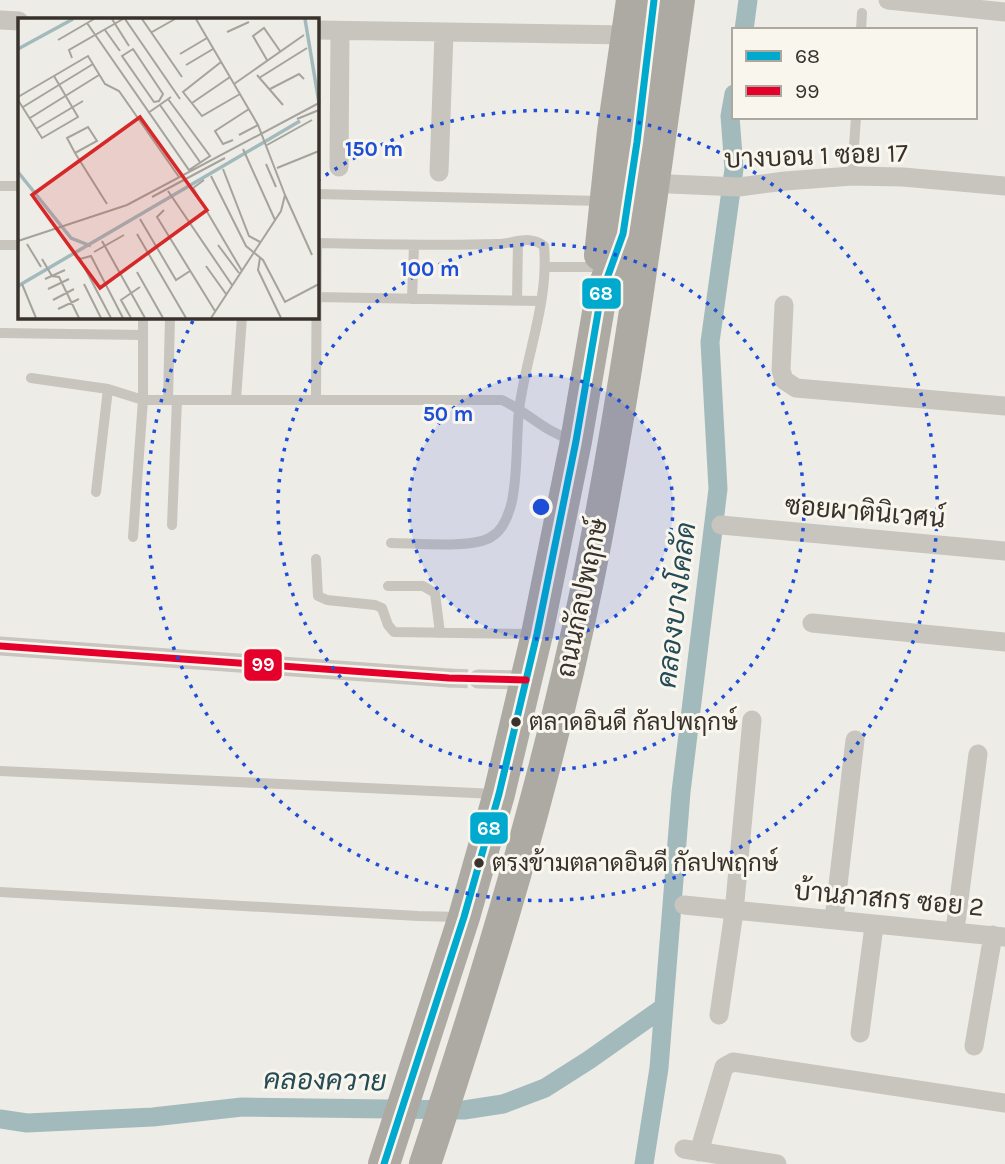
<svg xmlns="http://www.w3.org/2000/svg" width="1005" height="1164" font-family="Karla,Sarabun,sans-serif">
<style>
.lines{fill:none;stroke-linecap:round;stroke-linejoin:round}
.canal{stroke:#a3babd;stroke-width:19}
.minor-tunnel{stroke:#cac7c1;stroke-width:19;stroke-dasharray:19 10;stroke-linecap:butt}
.service{stroke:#c8c4be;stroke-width:10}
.minor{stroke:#c8c4be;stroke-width:19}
.primary{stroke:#ada9a3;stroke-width:32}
.bus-1-casing{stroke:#f9f6ee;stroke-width:12}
.bus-2-casing{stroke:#f9f6ee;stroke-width:12}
.bus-1{stroke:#00a9ce;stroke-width:7}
.bus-2{stroke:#e4002b;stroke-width:7}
.ring{fill:none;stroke:#1d4ed8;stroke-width:3.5;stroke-dasharray:3.5 7}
.bus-dot{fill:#39322c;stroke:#f9f6ee;stroke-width:2.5}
.labels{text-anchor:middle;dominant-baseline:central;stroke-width:6;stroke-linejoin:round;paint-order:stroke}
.bus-label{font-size:24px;fill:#39322c;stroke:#f9f6ee;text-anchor:start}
.street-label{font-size:26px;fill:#39322c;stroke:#f9f6ee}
.water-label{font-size:28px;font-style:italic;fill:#254b57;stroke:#f9f6ee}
.inset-river{fill:none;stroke:#a3babd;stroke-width:3.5}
.inset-road{fill:none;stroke:#a6a29c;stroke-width:2}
.view{fill:#d62828;fill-opacity:0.15;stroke:#d62828;stroke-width:3.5}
.inset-edge{fill:none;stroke:#39322c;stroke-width:3.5}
.centre{fill:#1d4ed8;stroke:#f9f6ee;stroke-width:3.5}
.ring-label{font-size:21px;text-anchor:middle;font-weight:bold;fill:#1d4ed8;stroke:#f9f6ee;stroke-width:6;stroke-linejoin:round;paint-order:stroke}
.line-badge{stroke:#f9f6ee;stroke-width:2.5}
.badge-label{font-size:19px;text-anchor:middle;font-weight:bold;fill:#fff}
</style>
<rect width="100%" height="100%" fill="#eeece6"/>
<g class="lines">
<path class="canal" d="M744,30L748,0
M0,1119L27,1123L153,1117L242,1107L464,1110L503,1104L545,1088L589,1060L664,1007
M644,1164L659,1068L681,792L718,489L710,342L734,169L730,116L734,94"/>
<path class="minor-tunnel" d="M449,678L478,679"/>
<path class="service" d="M861,30L862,13
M852,176L856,117
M0,186H19
M317,194L601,201
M317,243C377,244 437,246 497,244C514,244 530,234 544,246C549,302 526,355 519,410C516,440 518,472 512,501C509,514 504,530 491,537C473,549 414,543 391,543
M0,245H19
M546,267H599
M317,297L541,301
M412,299L414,245
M517,300L518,241
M0,333L143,335
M31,378L108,389L143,400H502C528,412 543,431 572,440
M236,399L242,317
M316,399L317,243
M168,400L170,317
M96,492L108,389
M172,525L177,400
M133,537L143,400V317
M316,559L318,596L327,600L375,605L382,608L388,625L394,632L533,634
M388,586H423L435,593L440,633
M0,771L496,794
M0,892L418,916L460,917"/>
<path class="minor" d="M888,0L1005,12
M0,20L19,21
M317,30L627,35
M339,167L340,31
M439,172L444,33
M670,184L739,187L785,181L852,176L903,177L1005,186
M784,305L781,370L784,380L796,388L1005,406
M721,525L1005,551
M812,623L1005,642
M0,646L449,678
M478,679L526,680
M684,905L1005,937
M834,919L855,740
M955,930L978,754
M719,1015L734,912L752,720
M860,1033L874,926
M974,1046L993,935
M684,1149L777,1164
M699,1152L724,1067L733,1062L1005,1103"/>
<path class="primary" d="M600,255L613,131L632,0
M384,1164L464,917L499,794L537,634L576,441L601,295L623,234L637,142L654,0
M425,1164C489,972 547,779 588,581C627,389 652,194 679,0"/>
<g class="bus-1-casing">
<path id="bus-1" d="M384,1164L464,917L499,794L537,634L576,441L601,295L623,234L637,142L654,0"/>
</g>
<g class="bus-2-casing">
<path id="bus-2" d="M0,646L449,678L526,680"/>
</g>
<use href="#bus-1" class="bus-1"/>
<use href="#bus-2" class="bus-2"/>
</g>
<circle cx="541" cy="507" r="132" fill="#1d4ed8" fill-opacity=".12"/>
<g class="ring">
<circle cx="541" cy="507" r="132"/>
<circle cx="541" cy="507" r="263"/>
<path d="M317 181A395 395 0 1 1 194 319"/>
</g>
<g class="bus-dot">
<circle cx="516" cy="722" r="6"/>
<circle cx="479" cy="863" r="6"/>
</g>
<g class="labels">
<g class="bus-label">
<text x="529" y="722">ตลาดอินดี กัลปพฤกษ์</text>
<text x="492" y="863">ตรงข้ามตลาดอินดี กัลปพฤกษ์</text>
</g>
<g class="street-label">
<text transform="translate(816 156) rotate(-2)">บางบอน 1 ซอย 17</text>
<text transform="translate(865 512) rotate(5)">ซอยผาตินิเวศน์</text>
<text transform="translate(582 598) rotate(-78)">ถนนกัลปพฤกษ์</text>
<text transform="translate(889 899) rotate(5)">บ้านภาสกร ซอย 2</text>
</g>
<g class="water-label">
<text transform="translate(676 605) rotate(-83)">คลองบางโคลัด</text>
<text transform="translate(325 1080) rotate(1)">คลองควาย</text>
</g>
</g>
<g transform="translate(18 18)">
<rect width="301" height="301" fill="#eeece6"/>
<path class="inset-river" d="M287,1L301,85M0,31L55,1M0,154L53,220L73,228M0,268L282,103"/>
<path class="inset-road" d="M94,1L111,28M107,1L162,81M124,1L164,59M178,1L240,107L267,177L263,193L193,300M69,5L171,152L192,138L150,81M87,12L102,33M134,14L157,1M209,14L231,4M40,22L76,1M115,31L145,76L141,83L136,84L104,38ZM162,36L189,20M54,40L51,32L105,1M249,42L235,18L246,10L262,33M203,44L165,74L184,98L222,76M168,47L195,31M239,57L265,87M241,60L289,30M216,66L286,17M252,71L281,56L286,61M0,79L70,38L87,66L101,73L161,159M0,82L24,120L60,99L36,58M174,85L212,59M142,87L182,144M5,89L75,46M130,95L153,79M12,100L81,57M279,101L301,92M18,111L65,83M221,117L240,107M215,122L205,126L197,113L231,91M249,127L294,102M225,131L257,202M57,135L79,123L70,109L49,120L57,135L89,186M248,146L258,169M259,150L301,133M205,151L231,218L242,224M193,158L228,228L245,242L267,284L301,266M186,162L175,170L224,253M150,173L214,267M267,177L294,237M134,179L207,140M146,192L139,199L197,293M122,201L158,262L172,253M119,216L168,300M0,223L109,187L301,85M84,223L127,300M9,226L23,249M200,227L221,255M76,234L106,217M61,239L93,300M242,240L240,252L263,300M24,241L34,258L41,259L61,300M62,241L73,238L105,300M188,248L208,276M119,254L145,300M27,261L47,252M4,266L18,300M66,266L83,300M30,271L51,261M35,282L56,271M40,291L61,281M113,300L103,282L122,269"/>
<path class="view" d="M122,99L189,192L82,270L14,177Z"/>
<rect width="301" height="301" class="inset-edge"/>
</g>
<circle cx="541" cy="507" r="10" class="centre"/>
<g class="ring-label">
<text x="374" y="156">150 m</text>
<text x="430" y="276">100 m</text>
<text x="448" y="421">50 m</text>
</g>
<g class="line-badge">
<rect x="581" y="277" width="41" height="33" rx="7" fill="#00a9ce"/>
<rect x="243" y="648" width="40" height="34" rx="7" fill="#e4002b"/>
<rect x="469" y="811" width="40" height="34" rx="7" fill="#00a9ce"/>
</g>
<g class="badge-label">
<text x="601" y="300">68</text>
<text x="263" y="671">99</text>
<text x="489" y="835">68</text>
</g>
<rect x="732" y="28" width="245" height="91" fill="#f9f6ee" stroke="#aca8a0" stroke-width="2"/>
<rect x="746" y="51" width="35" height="10" fill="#00a9ce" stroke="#aca8a0" stroke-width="2"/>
<text x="795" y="63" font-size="21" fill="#39322c">68</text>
<rect x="746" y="86" width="35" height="10" fill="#e4002b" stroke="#aca8a0" stroke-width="2"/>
<text x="795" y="98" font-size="21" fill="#39322c">99</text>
</svg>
